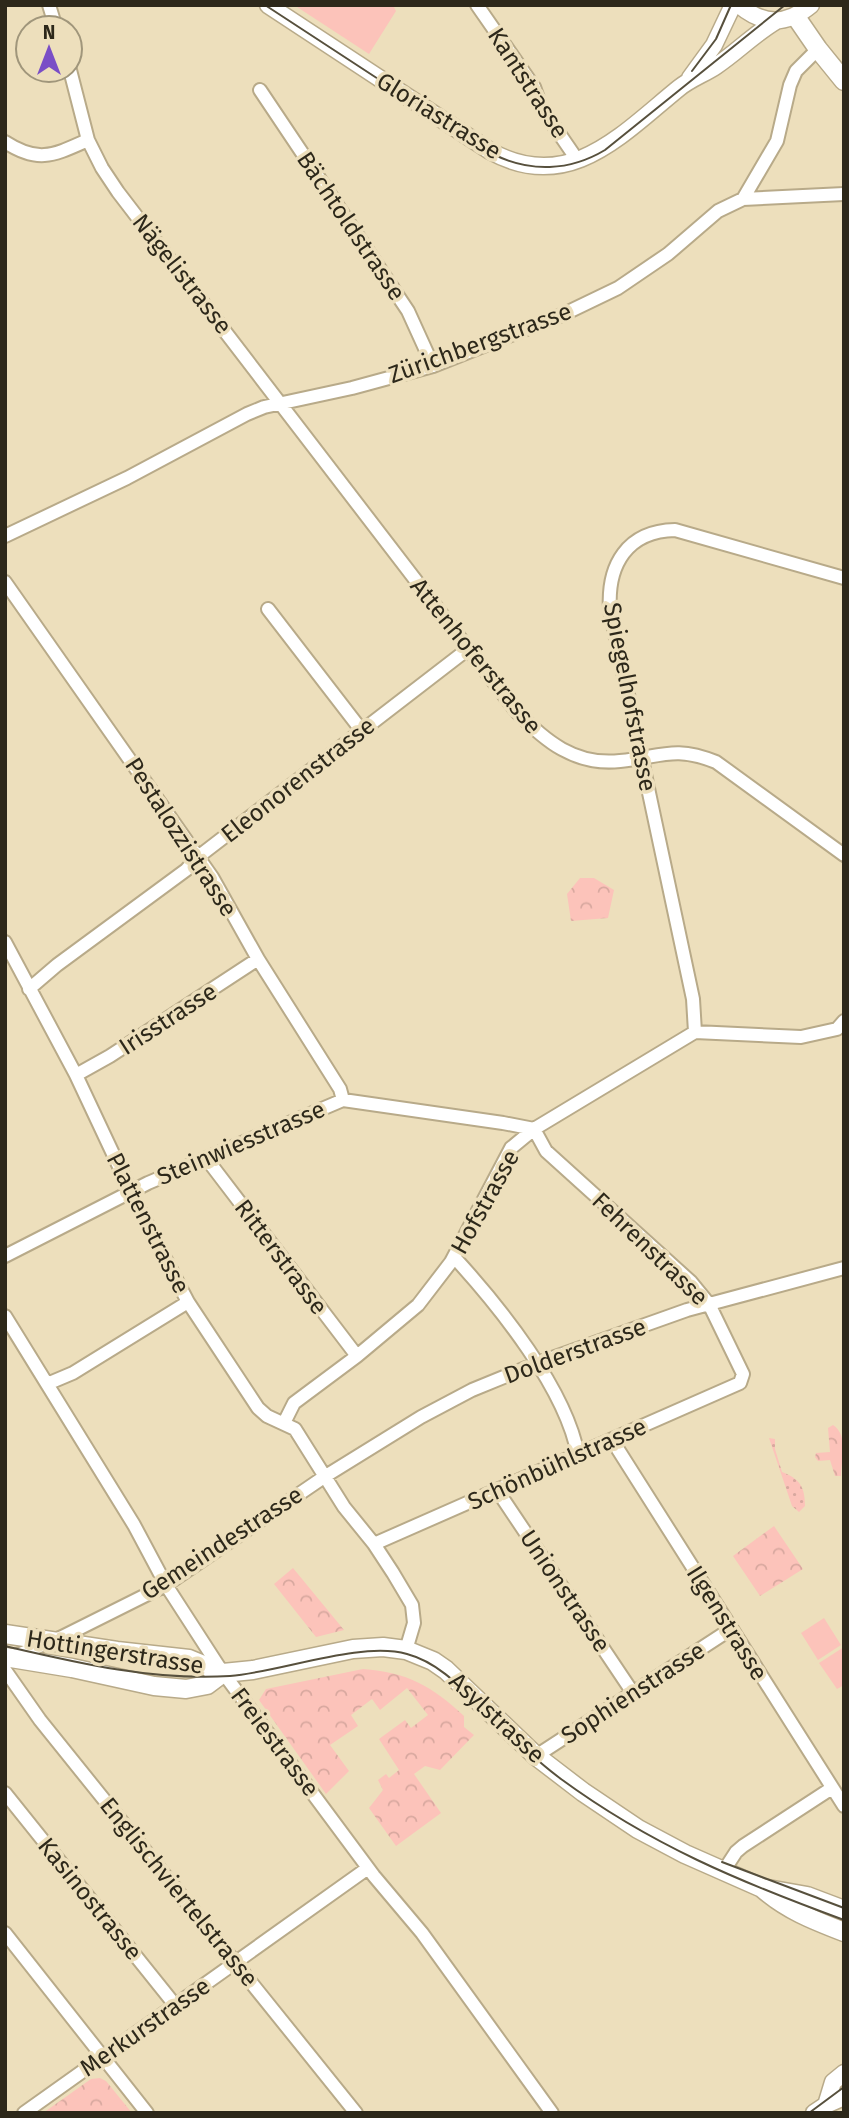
<svg xmlns="http://www.w3.org/2000/svg" width="849" height="2118" font-family="'Fira Sans',sans-serif">
<style>
.grass{fill:#fcc3ba}
.forest{fill:url(#forest-crowns)}
.garden{fill:url(#garden-dots)}
.lines{fill:none;stroke-linecap:round;stroke-linejoin:round}
.minor-casing{stroke:#b8aa89;stroke-width:16}
.tertiary-casing{stroke:#b8aa89;stroke-width:19}
.secondary-casing{stroke:#b8aa89;stroke-width:21}
.minor{stroke:#fff;stroke-width:12}
.tertiary{stroke:#fff;stroke-width:16}
.secondary{stroke:#fff;stroke-width:18}
.tram{stroke:#57503d;stroke-width:2}
.labels{text-anchor:middle;dominant-baseline:central;stroke-width:7;stroke-linejoin:round;paint-order:stroke}
.street-label{font-size:24px;fill:#2d281a;stroke:#eddfbc}
</style>
<defs>
<pattern id="forest-crowns" width="20" height="18" patternUnits="userSpaceOnUse" patternTransform="scale(1.75)"><rect width="20" height="18" fill="#fcc3ba"/><path d="M2 6a3 3 0 1 1 6 0M12 15a3 3 0 1 1 6 0" fill="none" stroke="#d8a89f"/></pattern>
<pattern id="garden-dots" width="8" height="8" patternUnits="userSpaceOnUse" patternTransform="scale(1.75)"><rect width="8" height="8" fill="#fcc3ba"/><path d="M2 2h.1M6 6h.1" fill="none" stroke="#d8a89f" stroke-width="1.8" stroke-linecap="round"/></pattern>
</defs>
<rect width="100%" height="100%" fill="#eddfbc"/>
<path class="grass" d="M294,5H393L396,11L369,54Z
M824,1618L841,1645L818,1660L801,1633Z
M844,1647V1685L837,1689L819,1663Z"/>
<path class="forest" d="M580,878H594L614,890L608,918L571,921L567,894Z
M833,1425C849,1435 841,1461 841,1476H835L830,1460L818,1461L815,1457L816,1453L830,1452L828,1428Z
M774,1526L803,1569L760,1596L733,1556Z
M293,1568L344,1630L316,1637L274,1584Z
M363,1669C407,1672 432,1686 464,1716V1727L474,1735L440,1770L425,1766L414,1774L441,1813L396,1846L369,1808L383,1790L378,1780L386,1774L389,1778L399,1770L379,1739L405,1720L411,1728L428,1715L407,1688L380,1710L372,1699L351,1715L358,1726L330,1745L349,1771L326,1794L259,1700L266,1689Z
M100,2078L106,2081L132,2113H43L91,2079Z"/>
<path class="garden" d="M769,1438L775,1439V1449L782,1472C800,1479 805,1487 805,1506L799,1512L792,1506Z"/>
<g class="lines">
<g class="minor-casing">
<path id="minor" d="M49,5L56,28
M477,5L534,87L541,107L578,161
M70,70L88,140L102,168L118,192L516,711C545,741 575,766 620,761C661,757 674,745 716,762L844,855
M260,90L408,311L433,366
M5,142C39,164 54,155 88,140
M743,199L844,194
M5,536L127,478L247,414L264,407L352,388L433,366L564,314L618,288L668,254L718,211L743,199L777,141L790,85L796,71L818,49
M5,582L212,877L258,959L340,1089L343,1100
M268,609L362,731
M5,942L76,1075L138,1207L188,1302L258,1408L267,1416L295,1429L344,1507L374,1544L393,1573L412,1605L414,1623L406,1650
M29,989L57,965L186,870L198,857L468,649
M695,1032L693,999L610,610C607,565 627,531 675,530L844,578
M76,1075L110,1056L258,959
M206,1158L357,1356
M5,1256L148,1183L343,1100L503,1123L534,1129
M454,1257C499,1306 566,1389 578,1455
M5,1316L134,1525L166,1585L221,1670L374,1876L422,1933L552,2113
M47,1384L73,1373L188,1302
M284,1423L294,1403L357,1356L418,1305L451,1262L511,1148L534,1129L695,1032L801,1037L837,1029L844,1021
M612,1440L844,1806
M497,1490L633,1693
M374,1544L740,1383L743,1374L709,1304L691,1282L546,1151L534,1129
M10,1658L62,1637L166,1585L324,1477L421,1417L472,1390L538,1363L687,1310L844,1268
M5,1670L40,1720L356,2113
M536,1756L731,1629
M5,1793L175,2005
M723,1872L736,1852L743,1846L832,1788
M5,1933L147,2113
M24,2113L368,1868"/>
</g>
<g class="tertiary-casing">
<path id="tertiary" d="M268,5L490,151C569,195 622,134 679,88C690,79 704,74 716,66C737,52 754,34 776,21
M739,5C764,26 787,25 811,5
M690,78L714,45L733,5
M826,2105L833,2082L844,2073
M814,2113L826,2105L844,2097"/>
</g>
<g class="secondary-casing">
<path id="secondary" d="M796,17L818,49L844,81
M5,1634L117,1651L189,1659L223,1673L253,1670L353,1649L383,1647L406,1650L433,1661L446,1670L536,1756L583,1792L638,1829L685,1854L762,1888L807,1896L844,1910
M5,1657L72,1668L154,1686L186,1689L207,1685L223,1673
M762,1888C787,1910 813,1920 844,1932"/>
</g>
<use href="#minor" class="minor"/>
<use href="#tertiary" class="tertiary"/>
<use href="#secondary" class="secondary"/>
<path class="tram" d="M265,5L493,154C530,173 570,171 605,150L785,5
M692,71L716,39L731,5
M5,1646C78,1663 154,1681 230,1676C281,1672 360,1641 407,1654C441,1663 465,1692 490,1716C513,1738 536,1761 561,1779C651,1845 740,1882 844,1920
M722,1862L844,1908
M809,2113L844,2087"/>
</g>
<g class="labels">
<g class="street-label">
<text transform="translate(528 83) rotate(57)">Kantstrasse</text>
<text transform="translate(439 116) rotate(32)">Gloriastrasse</text>
<text transform="translate(351 226) rotate(56)">Bächtoldstrasse</text>
<text transform="translate(182 274) rotate(52)">Nägelistrasse</text>
<text transform="translate(480 343) rotate(-20)">Zürichbergstrasse</text>
<text transform="translate(476 656) rotate(51)">Attenhoferstrasse</text>
<text transform="translate(630 697) rotate(79)">Spiegelhofstrasse</text>
<text transform="translate(298 780) rotate(-38)">Eleonorenstrasse</text>
<text transform="translate(181 837) rotate(57)">Pestalozzistrasse</text>
<text transform="translate(168 1019) rotate(-33)">Irisstrasse</text>
<text transform="translate(241 1143) rotate(-23)">Steinwiesstrasse</text>
<text transform="translate(485 1202) rotate(-61)">Hofstrasse</text>
<text transform="translate(148 1223) rotate(63)">Plattenstrasse</text>
<text transform="translate(650 1249) rotate(44)">Fehrenstrasse</text>
<text transform="translate(281 1257) rotate(53)">Ritterstrasse</text>
<text transform="translate(575 1351) rotate(-20)">Dolderstrasse</text>
<text transform="translate(557 1464) rotate(-24)">Schönbühlstrasse</text>
<text transform="translate(222 1543) rotate(-33)">Gemeindestrasse</text>
<text transform="translate(565 1591) rotate(56)">Unionstrasse</text>
<text transform="translate(727 1623) rotate(58)">Ilgenstrasse</text>
<text transform="translate(115 1652) rotate(9)">Hottingerstrasse</text>
<text transform="translate(633 1693) rotate(-33)">Sophienstrasse</text>
<text transform="translate(497 1718) rotate(43)">Asylstrasse</text>
<text transform="translate(275 1742) rotate(53)">Freiestrasse</text>
<text transform="translate(179 1892) rotate(51)">Englischviertelstrasse</text>
<text transform="translate(90 1899) rotate(51)">Kasinostrasse</text>
<text transform="translate(145 2027) rotate(-35)">Merkurstrasse</text>
</g>
</g>
<rect width="849" height="2118" fill="none" stroke="#2d281a" stroke-width="14"/>
<g transform="translate(49 49)"><circle r="33" fill="#eddfbc" stroke="#a0967b" stroke-width="2"/>
<path d="M0-5L12 26L0 18L-12 26Z" fill="#7a4ec6"/>
<text y="-10" font-size="19" font-weight="bold" text-anchor="middle" fill="#2d281a">N</text>
</g>
</svg>
